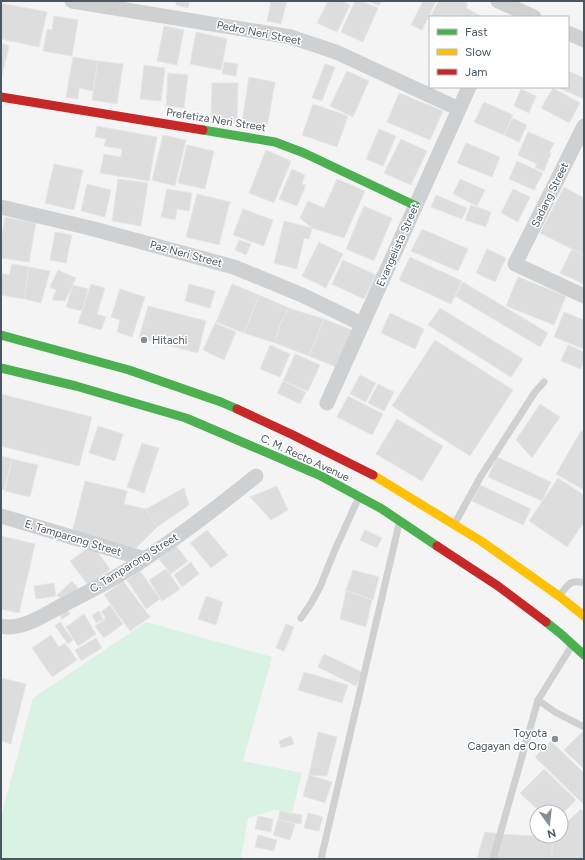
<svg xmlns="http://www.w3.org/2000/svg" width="585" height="860" font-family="Figtree,sans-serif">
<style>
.grass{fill:#d9f2e3}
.building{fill:#ddddde;stroke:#e5e6e7}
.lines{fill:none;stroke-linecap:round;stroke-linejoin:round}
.lane{stroke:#ced0d2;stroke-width:7}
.street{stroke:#ced0d2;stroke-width:15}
.fast{stroke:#4caf50;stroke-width:9}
.slow{stroke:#ffc107;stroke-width:9}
.jam{stroke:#c62828;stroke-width:9}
.poi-dot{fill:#868d94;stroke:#fff;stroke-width:1.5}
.labels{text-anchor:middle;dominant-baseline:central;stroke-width:3;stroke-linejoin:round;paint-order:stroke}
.street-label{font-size:11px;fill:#4a5661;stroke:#fff}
.poi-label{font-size:11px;fill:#4a5661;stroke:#fff;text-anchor:start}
</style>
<rect width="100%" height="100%" fill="#f4f4f4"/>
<path class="grass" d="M146,622L272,657L243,761L302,773L292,812L274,810L248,818L241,859H1V817L33,698Z"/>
<path class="building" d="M176,1H190L188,8L176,5Z
M271,1H287L281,24L267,21Z
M328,1H341L350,5L337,32L317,23Z
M355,1H362L378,8L363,42L341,32Z
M368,1H381L379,6Z
M423,1H436L422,30L411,25Z
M439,1H463L468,4L466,8L481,16L430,17Z
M1,3L47,12L39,47L1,39Z
M54,16L78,20L72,56L43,51L47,29L52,30Z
M164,26L184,30L177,65L157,61Z
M196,32L227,39L221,70L190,64Z
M1,43L9,46L2,76H1Z
M73,57L98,61L93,91L79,88L78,99L66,97Z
M98,61L123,64L117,104L92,100Z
M224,62L238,64L236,76L222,74Z
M325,64L335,67L322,101L312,98Z
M144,65L165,68L161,101L140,99Z
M347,71L369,81L353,117L330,106Z
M568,71L584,78V99L557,87H568Z
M168,73L188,75L184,108L166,106Z
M249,77L275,82L267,127L242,122Z
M212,83H238L237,123L211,122Z
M553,88L580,103L569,123L541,108Z
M521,89L536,96L529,113L514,106Z
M399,93L443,111L430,140L387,122Z
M484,102L513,115L504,135L474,122Z
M313,104L348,116L337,147L302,135Z
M513,118L527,125L519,142L504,135Z
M97,126L157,137L149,181L100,173L104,154L121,157L122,149L104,146L106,139L95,137Z
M379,129L396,136L383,166L366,159Z
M528,132L554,143L549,153H551L544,171L535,168L537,164L518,155Z
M163,135L186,140L175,186L152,180Z
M401,139L427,151L411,185L384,173Z
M466,143L500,157L492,177L457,163Z
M187,145L214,151L205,189L178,183Z
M266,150L291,161L274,203L249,193Z
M517,161L543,173L534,190L509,179Z
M54,164L83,170L74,210L45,203Z
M292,169L305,175L302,184L306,185L297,206L279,199Z
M118,179L148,183L141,226L112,221Z
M337,179L365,191L344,238L312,228L300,218L308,201L324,208Z
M460,179L485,190L477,206L453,194Z
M87,184L111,190L105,217L81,211Z
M564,187L584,198V255L540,233Z
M167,189L192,193L189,211L177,209L175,220L161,217Z
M513,189L530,197L518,222L501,213Z
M197,194L230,202L219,245L186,237Z
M436,195L467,208L462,219L431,207Z
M471,205L491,212L486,227L465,220Z
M364,206L392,218L374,261L346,249Z
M243,209L273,220L264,246L233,235Z
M5,217L36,223L29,262L1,258V240Z
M284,221L312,228L309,239L304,238L297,269L274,263Z
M422,229L468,249L458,271L411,251Z
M55,232L72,235L66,263L50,260Z
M239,240L251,244L246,255L235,250Z
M319,242L343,254L326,288L302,276Z
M487,249L506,258L495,282L476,273Z
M572,249L584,255V284L560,273Z
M410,257L462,281L451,304L399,280Z
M343,260L376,275L364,299L332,284Z
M12,264L29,267L24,299L1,295V273L9,275Z
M29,267L50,271L41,303L24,299Z
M58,270L76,278L65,301L52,300L56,290L50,287Z
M518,277L566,296L554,325L506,306Z
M463,282L548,333L540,347L455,296Z
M91,284L105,288L97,314L106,317L101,330L78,323Z
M189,284L215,291L210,308L185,301Z
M232,284L259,295L244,333L216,322Z
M73,285L88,289L82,311L66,307Z
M120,289L145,297L132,337L117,332L120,320L111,317Z
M259,295L289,308L280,325L275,343L244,333Z
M148,306L206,321L198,353L139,338Z
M289,308L324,319L309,356L275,343L280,325Z
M440,308L523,359L511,377L428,325Z
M564,312L584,320V349L554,337Z
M390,313L424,329L415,349L381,333Z
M324,319L352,330L336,367L309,356Z
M215,323L236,332L224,360L203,350Z
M435,340L513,390L470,456L392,406Z
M270,345L290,354L280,377L260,369Z
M568,345L584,352V361L581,369L561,361Z
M295,354L320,365L308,391L283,381Z
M360,375L376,383L366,402L350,394Z
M283,381L306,392L300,404L277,393Z
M378,384L394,392L384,411L368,403Z
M1,394L92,417L79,466L1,446Z
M348,396L383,414L372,435L337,417Z
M540,404L560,417L532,458L516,440Z
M397,419L443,446L422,481L376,454Z
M98,426L123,434L115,461L89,453Z
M581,431L584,433V490L556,474Z
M142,443L159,448L144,493L127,487Z
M1,456L12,459L4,490L1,489Z
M497,457L551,482L542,501L488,477Z
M12,459L38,465L30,497L5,491Z
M558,478L584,495V522L567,547L529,521Z
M85,481L127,491L124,504L146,509L157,527L136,548L72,533Z
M480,485L531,509L523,525L472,501Z
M277,486L288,510L271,520L250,497Z
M184,488L189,505L157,527L146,509Z
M207,530L228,555L211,568L190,543Z
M365,530L382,538L377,548L360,540Z
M1,536L35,544L19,613L1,609Z
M92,545L110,569L88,585L70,561Z
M176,546L188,561L171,574L159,559Z
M191,562L199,574L182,587L174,575Z
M166,569L180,589L162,601L149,580Z
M353,570L379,577L373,600L346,590Z
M140,571L160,599L146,609L127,580Z
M72,581L78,588L63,602L57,595Z
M123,581L150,617L130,631L104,595Z
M54,583L56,596L36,599L34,586Z
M346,591L372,600L366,627L340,619Z
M206,596L223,602L216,625L198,619Z
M110,605L123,624L104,638L95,626L106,618L101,612Z
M67,609L70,614L62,619L59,614Z
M99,611L103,619L96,623L92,615Z
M84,614L96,634L78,646L66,627Z
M60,622L73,640L68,644L55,626Z
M286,624L294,627L284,651L276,648Z
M51,635L59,647L65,643L77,660L52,677L32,648Z
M96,638L102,648L81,661L75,650Z
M324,654L362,672L356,686L318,667Z
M304,672L348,685L342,703L298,690Z
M1,678L26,684L11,744L1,741Z
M318,732L337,737L327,776L309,775Z
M582,732L584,734V769L564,750Z
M291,736L294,744L281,748L279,741Z
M551,741L584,773V805L535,757Z
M544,769L576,800L561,815V812H540L520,793Z
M309,775L332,782L325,803L303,796Z
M581,809L584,812V859H552V837L561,836V828Z
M280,811L302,815L301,824L278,820Z
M308,813L323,817L319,831L304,828Z
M258,816L273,819L271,832L255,829Z
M278,820L295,824L290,840L273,835Z
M485,832L501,834L552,837V859H477Z
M258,835L277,840L274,851L255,847Z"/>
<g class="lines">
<path class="lane" d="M455,523L481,476L535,392L544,382
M560,595C568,585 570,579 584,583
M301,618L310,605L320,587L334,552L358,499
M538,700L555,712L584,727
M321,859L399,524
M493,859L538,700L571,647"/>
<path class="street" d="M72,1L291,37L336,52L459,109
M498,1L534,17
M568,33L584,40
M584,126L515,264L584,296
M1,207L90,228L234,267L302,295L362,324
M327,403L469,87
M1,516L145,559
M1,626C21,631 44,615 61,606C90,591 119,577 146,558C184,533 220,505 256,476"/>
<path class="fast" d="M203,130L275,142L304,153L416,206
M1,335L129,370L221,402L237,409
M1,368L76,386L186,418L319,475L382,509L437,546
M546,622L561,634L584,655"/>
<path class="slow" d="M373,475L481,541L559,596L584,616"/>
<path class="jam" d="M1,97L203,130
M237,409L293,435L373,475
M437,546L498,586L546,622"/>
</g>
<g class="poi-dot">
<circle cx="144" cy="340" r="4"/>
<circle cx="555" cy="739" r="4"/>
</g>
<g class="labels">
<g class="street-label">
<text transform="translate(259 33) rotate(11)">Pedro Neri Street</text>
<text transform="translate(216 120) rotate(9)">Prefetiza Neri Street</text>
<text transform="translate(550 195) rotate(-64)">Sadang Street</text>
<text transform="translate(398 245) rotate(-66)">Evangelista Street</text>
<text transform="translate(186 254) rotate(15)">Paz Neri Street</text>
<text transform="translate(305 458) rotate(25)">C. M. Recto Avenue</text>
<text transform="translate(73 538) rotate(17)">E. Tamparong Street</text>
<text transform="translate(134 563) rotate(-32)">C. Tamparong Street</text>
</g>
<g class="poi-label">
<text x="152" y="340">Hitachi</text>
<text x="547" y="733" text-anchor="end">Toyota<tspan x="547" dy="13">Cagayan de Oro</tspan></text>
</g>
</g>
<rect width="585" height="860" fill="none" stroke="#4a5661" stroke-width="4"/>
<rect x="429" y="16" width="140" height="72" fill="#ffffff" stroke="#b7bbc0"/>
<rect x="437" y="29" width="20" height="6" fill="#4caf50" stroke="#b7bbc0"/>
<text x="465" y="36" font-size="12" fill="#4a5661">Fast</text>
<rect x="437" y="49" width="20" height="6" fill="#ffc107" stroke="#b7bbc0"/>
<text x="465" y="56" font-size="12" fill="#4a5661">Slow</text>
<rect x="437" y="69" width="20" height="6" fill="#c62828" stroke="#b7bbc0"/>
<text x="465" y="76" font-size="12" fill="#4a5661">Jam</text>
<g transform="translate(549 824) rotate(165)"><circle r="19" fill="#ffffff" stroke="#b7bbc0"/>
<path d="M0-3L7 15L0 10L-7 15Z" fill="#868d94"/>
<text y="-6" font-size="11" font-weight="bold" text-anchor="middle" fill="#4a5661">N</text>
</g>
</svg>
